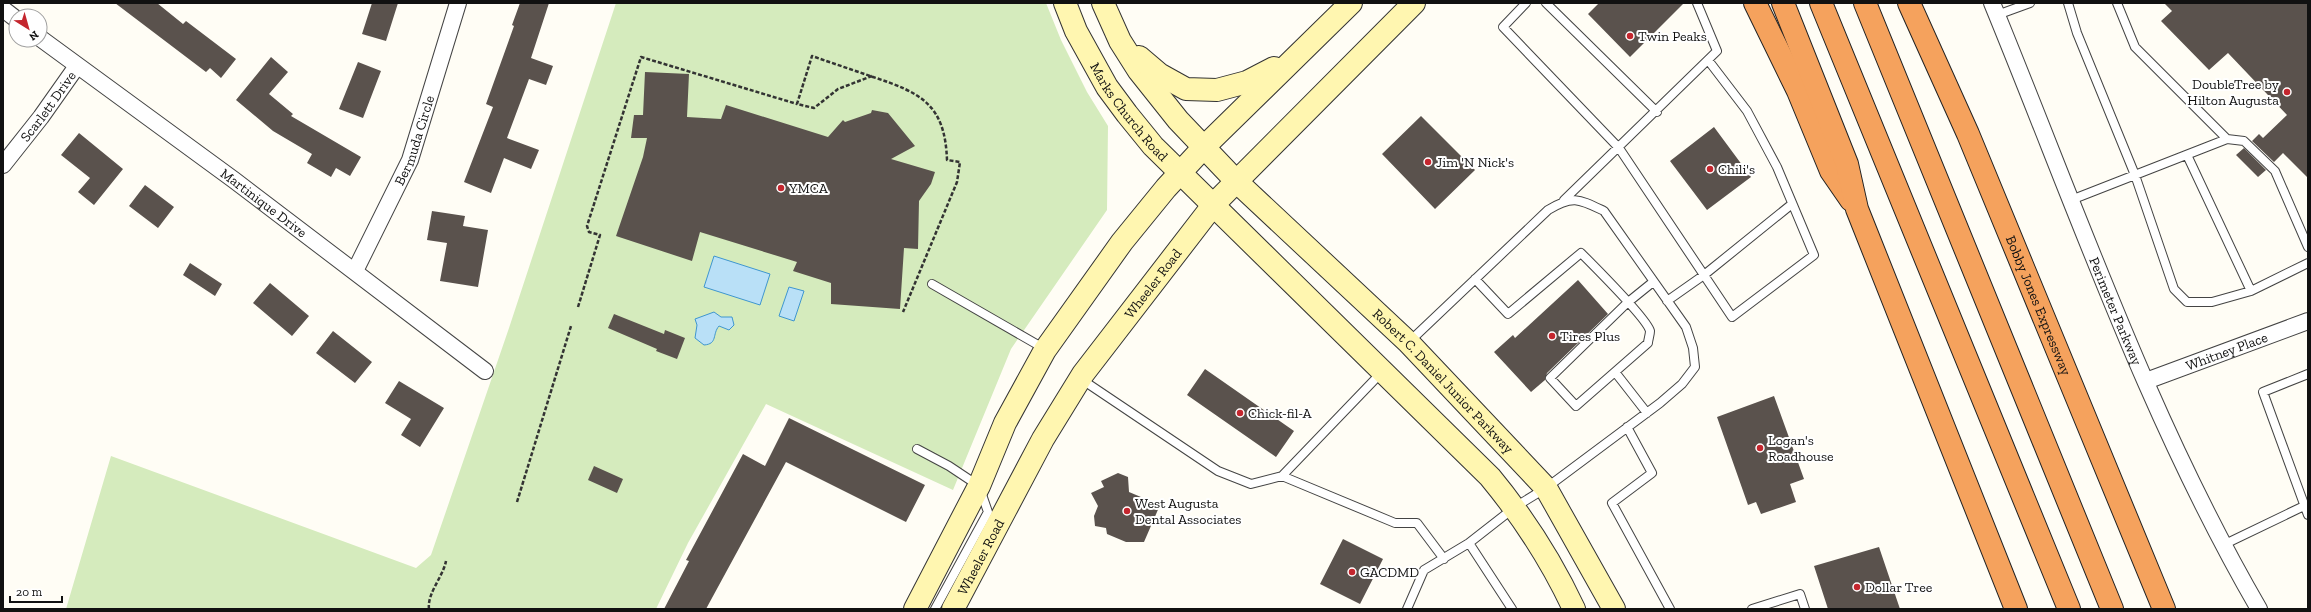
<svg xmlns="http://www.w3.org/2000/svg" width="2311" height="612" font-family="'Zilla Slab',serif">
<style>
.green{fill:#d5ebbd}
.water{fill:#b9e0f7;stroke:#3f96cf}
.building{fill:#5a524d}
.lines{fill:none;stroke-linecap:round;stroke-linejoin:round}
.lane-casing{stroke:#444;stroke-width:10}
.street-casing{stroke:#444;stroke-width:18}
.secondary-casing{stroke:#333;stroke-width:24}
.highway-casing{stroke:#222;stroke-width:24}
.path{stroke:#333;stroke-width:2.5;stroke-dasharray:4 2;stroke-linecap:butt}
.lane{stroke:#fff;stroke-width:8}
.street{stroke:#fff;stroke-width:16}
.secondary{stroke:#fff6b0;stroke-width:22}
.highway{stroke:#f5a25d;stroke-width:22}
.poi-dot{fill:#c4262e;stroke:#fff;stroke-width:1.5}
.labels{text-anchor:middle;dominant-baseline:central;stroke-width:4;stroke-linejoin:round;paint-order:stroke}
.poi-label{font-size:14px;fill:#111;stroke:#fff;text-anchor:start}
.street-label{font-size:14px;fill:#111;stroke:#fff}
</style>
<rect width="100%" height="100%" fill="#fffdf5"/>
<path class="green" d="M616,3H1046L1061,40L1087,92L1108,126L1107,210L1011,349L953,490L766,404L688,543L656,609H66L111,456L416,568L431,555L509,328Z"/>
<path class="water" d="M714,256L770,274L760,305L704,287Z
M789,287L804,291L794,321L779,316Z
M714,312L721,317H732L734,325L729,330L719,326C712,334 718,344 704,345L695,338L697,325L695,319Z"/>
<path class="building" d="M115,3H157L183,24L186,21L236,59L221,78L210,68L206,72Z
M372,3H398L386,41L362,34Z
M520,3H549L531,58L553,66L546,85L529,79L507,138L539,150L531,169L504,158L491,193L464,182L493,107L486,104L514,26L512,25Z
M1599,3H1684L1630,57L1588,14Z
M2164,3H2308V178L2283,153L2274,162L2252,141L2259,134L2263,138L2287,115L2228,53L2209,70L2161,21L2172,11Z
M271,57L288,72L269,94L293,114L291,116L361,157L350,176L336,168L331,177L307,163L312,154L273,131L236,100Z
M358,62L381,71L363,118L339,109Z
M645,72L689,74L687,117L721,119L726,105L828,137L843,120L845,122L871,113L872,110L888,113L915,146L891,159L935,172L931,184L919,201L918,249L904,248L900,309L831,304V283L793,271L797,262L700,232L692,261L616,236L643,157L647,138H631L634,115H643Z
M1421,116L1475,170L1435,209L1382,154Z
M1714,127L1751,177L1707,210L1670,161Z
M79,133L123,169L94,205L78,192L90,178L61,155Z
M2244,148L2266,170L2258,177L2236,155Z
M145,185L174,207L158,228L129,206Z
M432,211L465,216L463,226L488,230L478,287L440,281L447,243L427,240Z
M190,263L222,284L215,296L183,275Z
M1578,280L1608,314L1547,373L1545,380L1531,392L1494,352L1513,335L1515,338Z
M270,283L309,316L292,336L253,303Z
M614,314L664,334L665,330L685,338L677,359L656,351L657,349L608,328Z
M333,331L372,362L355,383L316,353Z
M1205,369L1294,431L1276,457L1187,395Z
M399,381L444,408L420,447L401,435L411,419L385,403Z
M1774,396L1804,479L1790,484L1796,502L1761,514L1756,502L1748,505L1717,417Z
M789,418L925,485L906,522L786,462L706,609H664L689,561L686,560L743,454L765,466Z
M594,466L623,479L617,493L588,480Z
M1118,473L1128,477L1129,492L1160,505L1144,542H1126L1107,534L1106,528L1095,526L1094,516L1098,506L1091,493L1104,487L1101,481Z
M1343,539L1383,559L1360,604L1320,584Z
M1879,547L1900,609H1828L1814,566Z"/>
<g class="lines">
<g class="lane-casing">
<path id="lane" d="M1526,3L1503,27L1619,148L1732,317L1814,255L1777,167L1747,111L1708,60
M1546,3L1657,112
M2068,3L2077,33L2135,175L2174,289L2187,302H2212L2251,291L2308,263
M2117,3L2135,47L2227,139
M1997,15L2030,3
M2187,155L2251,291
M1564,200L1717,51L1697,3
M2071,200L2227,139L2244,141L2275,171L2308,247
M1475,279L1508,314L1581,253C1593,265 1647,319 1650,331C1650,335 1648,340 1648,343L1576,406L1550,378L1627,303L1653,282
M932,284L1045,349
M1667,301L1704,275L1792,204
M1382,372L1282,476L1395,523H1417L1444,559
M1615,372L1647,413
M2308,374L2263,392L2308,515
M1081,379L1218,471L1251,484L1282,476
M1627,427L1652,473L1612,503L1670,609
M917,449L949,466L979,486L988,512L935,609
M1469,543L1512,609
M2223,545L2304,506
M1407,609L1424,570L1469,543L1515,507L1546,488L1660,403L1682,384L1695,367L1693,348L1686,327L1604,211C1579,199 1573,195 1548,210L1409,342
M1752,609L1800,594L1805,609"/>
</g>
<g class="street-casing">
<g id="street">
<path id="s1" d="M1992,3C2076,207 2148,418 2259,609"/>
<path d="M3,9L16,19"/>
<path id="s2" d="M40,38L234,180L485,371"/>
<path id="s3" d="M3,165L41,117L77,66"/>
<path id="s4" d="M355,271L410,160L458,3"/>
<path id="s5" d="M2146,381L2308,321"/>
</g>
</g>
<g class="secondary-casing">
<g id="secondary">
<path id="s6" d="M1065,3L1076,31L1107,87L1127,114L1153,146L1490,477C1523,517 1552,562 1574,609"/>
<path id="s7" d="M1103,3L1120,41L1139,71L1178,120L1237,182L1408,342L1546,488L1614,609"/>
<path d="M1139,57L1159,74L1186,89L1217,90L1247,82L1274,68"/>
<path d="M915,609L979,486L1005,423L1045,350L1122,242L1166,188L1204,147L1351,3"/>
<path id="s8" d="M953,609L1043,439L1083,374L1214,204L1414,3"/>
</g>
</g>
<g class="highway-casing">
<g id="highway">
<path d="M1755,3L1798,91L1831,171L1851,200"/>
<path d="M1783,3L1847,164L1857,209L2016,609"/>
<path d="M1821,3L2069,609"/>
<path d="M1865,3L2112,609"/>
<path id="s9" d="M1909,3L1968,134L2164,609"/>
</g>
</g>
<path class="path" d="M872,76L838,89L814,108L797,104L812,56C832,63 853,70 873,77C922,93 945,105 947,160L960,162L957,182L903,312
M578,307L600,235L589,232L587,226L641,57L797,104
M517,502L571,326
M429,609C427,593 443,577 446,561"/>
<use href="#lane" class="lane"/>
<use href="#street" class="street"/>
<use href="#secondary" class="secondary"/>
<use href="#highway" class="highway"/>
</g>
<g class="poi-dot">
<circle cx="1630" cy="36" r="4"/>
<circle cx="2287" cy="92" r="4"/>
<circle cx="1428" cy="162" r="4"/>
<circle cx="1710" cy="169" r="4"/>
<circle cx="781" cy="188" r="4"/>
<circle cx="1552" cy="336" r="4"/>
<circle cx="1240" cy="413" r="4"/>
<circle cx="1760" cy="448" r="4"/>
<circle cx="1127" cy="511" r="4"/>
<circle cx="1352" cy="572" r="4"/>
<circle cx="1857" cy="587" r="4"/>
</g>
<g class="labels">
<g class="poi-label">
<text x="1638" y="36">Twin Peaks</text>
<text x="2279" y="84" text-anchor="end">DoubleTree by<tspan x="2279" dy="16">Hilton Augusta</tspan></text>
<text x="1436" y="162">Jim 'N Nick's</text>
<text x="1718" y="169">Chili's</text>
<text x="789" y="188">YMCA</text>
<text x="1560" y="336">Tires Plus</text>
<text x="1248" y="413">Chick-fil-A</text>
<text x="1768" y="440">Logan's<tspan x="1768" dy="16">Roadhouse</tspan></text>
<text x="1135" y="503">West Augusta<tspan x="1135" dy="16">Dental Associates</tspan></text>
<text x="1360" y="572">GACDMD</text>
<text x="1865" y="587">Dollar Tree</text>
</g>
<g class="street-label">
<text stroke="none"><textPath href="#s3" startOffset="74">Scarlett Drive</textPath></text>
<text stroke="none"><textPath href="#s6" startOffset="127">Marks Church Road</textPath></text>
<text stroke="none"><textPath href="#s4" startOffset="144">Bermuda Circle</textPath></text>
<text stroke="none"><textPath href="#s2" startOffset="278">Martinique Drive</textPath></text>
<text stroke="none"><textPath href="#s8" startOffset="383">Wheeler Road</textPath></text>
<text stroke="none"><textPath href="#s9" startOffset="329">Bobby Jones Expressway</textPath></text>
<text stroke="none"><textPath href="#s1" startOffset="332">Perimeter Parkway</textPath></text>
<text stroke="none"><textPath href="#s5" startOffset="86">Whitney Place</textPath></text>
<text stroke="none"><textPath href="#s7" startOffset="512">Robert C. Daniel Junior Parkway</textPath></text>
<text stroke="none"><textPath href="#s8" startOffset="59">Wheeler Road</textPath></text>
</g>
</g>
<rect width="2311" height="612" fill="none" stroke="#111111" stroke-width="8"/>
<g transform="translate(28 28) rotate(143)"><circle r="19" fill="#ffffff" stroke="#a0a0a0"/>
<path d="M0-3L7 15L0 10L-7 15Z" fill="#c4262e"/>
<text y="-6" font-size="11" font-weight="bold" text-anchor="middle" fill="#111111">N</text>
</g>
<path d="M10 596v6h52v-6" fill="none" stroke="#111111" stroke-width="2"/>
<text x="16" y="596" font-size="12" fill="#111111" stroke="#ffffff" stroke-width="3" paint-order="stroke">20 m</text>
</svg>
